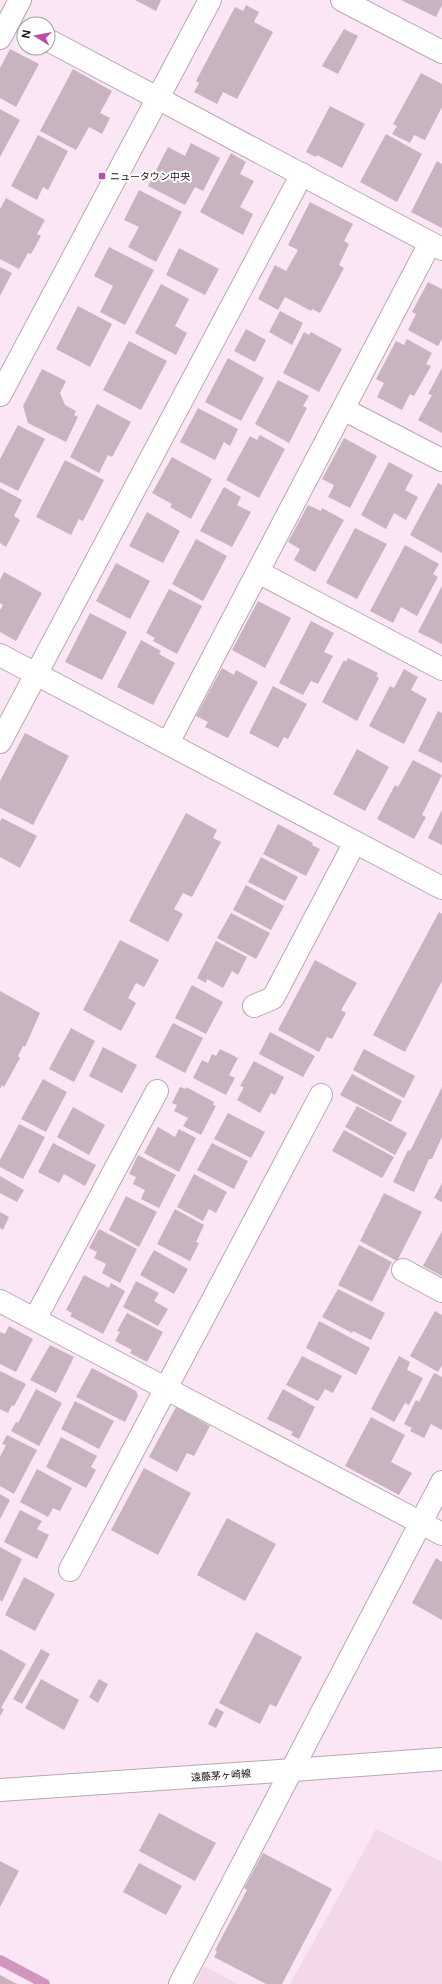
<svg xmlns="http://www.w3.org/2000/svg" width="442" height="1984" font-family="Inter,'Noto Sans JP',sans-serif">
<style>
.built{fill:#f3d8ea}
.lines{fill:none;stroke-linecap:round;stroke-linejoin:round}
.stream{stroke:#d195c0;stroke-width:10}
.building{fill:#c8b4c1}
.minor-casing{stroke:#baa7b4;stroke-width:24}
.major-casing{stroke:#baa7b4;stroke-width:24}
.minor{stroke:#fff;stroke-width:22}
.major{stroke:#fff;stroke-width:22}
.poi-dot{fill:#be4ba4;stroke:#fff;stroke-width:1.5}
.labels{text-anchor:middle;dominant-baseline:central;stroke-width:4;stroke-linejoin:round;paint-order:stroke}
.poi-label{font-size:10px;fill:#1b1419;stroke:#fff;text-anchor:start}
.street-label{font-size:10px;fill:#1b1419;stroke:#fff}
</style>
<rect width="100%" height="100%" fill="#fae6f4"/>
<path class="built" d="M376,1829L442,1862V1984H290Z
M204,1966L238,1984H195Z"/>
<g class="lines">
<path class="stream" d="M0,1960L45,1984"/>
</g>
<path class="building" d="M135,0H161L156,11Z
M401,0H442V5L436,17Z
M246,5L259,12L254,22L273,32L237,99L223,92L217,104L194,92L199,83L196,81L235,7L243,11Z
M344,29L358,36L338,74L322,66Z
M10,49L39,64L16,107L0,98V68Z
M73,69L112,91L100,113L110,118L102,134L89,127L76,150L40,131Z
M421,73L442,84V107L425,140L414,135L410,143L392,134L397,126L393,124Z
M330,106L365,124L342,168L317,155L316,157L306,152Z
M0,109L20,120L0,157Z
M386,134L422,154L397,202L360,182Z
M38,135L68,151L48,190L43,187L37,200L11,186Z
M191,143L220,158L203,191L195,187L185,205L148,186L168,147L185,156Z
M231,153L246,162L240,174L254,181L240,207L253,214L243,235L200,212Z
M437,161L442,164V228L411,212Z
M139,190L182,212L156,262L128,247L139,227L124,220Z
M6,198L45,220L37,234L41,236L31,254L28,253L19,269L0,259V209Z
M310,202L353,224L344,241L349,244L339,265L344,268L320,313L312,309L311,311L285,297L278,310L258,299L275,265L286,271L298,250L288,245Z
M109,247L154,270L125,325L100,312L113,286L94,276Z
M179,248L219,269L205,295L166,275Z
M0,267L12,273L0,296Z
M428,282L442,289V339L438,346L408,330L416,314L412,312Z
M161,284L189,299L175,326L187,333L176,355L135,333Z
M78,306L112,324L90,367L56,349Z
M280,311L303,323L292,345L269,332Z
M246,329L266,340L255,362L234,351Z
M304,332L309,335L311,332L342,349L319,392L283,373Z
M407,339L432,353L426,364L431,366L414,396L410,394L402,410L377,397L384,383L376,379L396,341L404,345Z
M129,341L167,361L141,410L103,390Z
M228,358L264,378L241,421L205,402Z
M442,368V433L418,420L432,395L428,394Z
M42,369L66,381L60,393L65,405L76,411L74,415L78,417L66,442L28,423L23,406Z
M278,380L309,396L303,406L307,408L289,443L255,424Z
M97,404L131,422L112,457L108,455L99,473L70,457Z
M198,408L238,429L230,446L224,442L215,460L180,442Z
M18,425L45,439L18,491L0,482V459Z
M260,435L285,449L259,498L226,480L250,436L257,440Z
M344,438L377,456L350,508L328,497L334,485L322,479Z
M172,457L212,479L191,519L170,507L172,504L152,493Z
M65,460L104,480L83,521L79,519L71,535L36,517Z
M389,462L413,475L405,490L418,497L406,520L394,513L386,529L361,515Z
M438,483L442,485V553L410,535Z
M224,487L241,497L237,505L251,512L232,547L200,531Z
M0,488L22,500L14,516L20,520L6,547L0,543Z
M308,505L321,511L322,508L344,520L315,572L294,560L300,549L288,542Z
M147,512L180,531L163,563L129,546Z
M355,528L387,544L357,599L326,583Z
M196,539L227,556L203,601L172,584Z
M405,545L439,564L433,574L438,577L417,616L401,607L393,623L370,611Z
M116,563L150,581L130,619L96,601Z
M4,572L42,593L16,641L0,632V610L3,605L0,603V580Z
M442,586V644L418,632Z
M169,589L202,606L177,654L153,641L155,638L146,633Z
M258,601L291,618L265,668L232,650Z
M90,613L127,632L102,680L65,662Z
M311,621L334,633L324,652L333,656L318,684L311,681L303,695L279,683Z
M141,640L161,651L159,654L175,663L153,705L117,687Z
M348,658L378,673L376,676L379,678L357,721L322,702L344,660L346,662Z
M222,668L234,675L236,670L258,682L228,738L205,727L208,722L196,716Z
M404,669L418,677L411,690L427,699L404,744L369,726L390,686L394,688Z
M273,686L307,704L288,739L284,737L278,748L249,733Z
M438,711L442,713V763L418,751Z
M25,733L69,756L33,825L0,808V781Z
M357,749L389,767L365,811L333,794Z
M413,760L442,775L422,815L426,817L414,839L377,819L395,785L398,787Z
M442,810V845L428,838Z
M186,813L217,830L213,838L221,842L192,897L183,893L174,909L183,914L168,942L129,921Z
M2,818L37,836L20,868L0,857V821Z
M278,824L313,843L312,845L320,849L306,876L263,854Z
M261,857L298,877L285,901L248,882Z
M246,885L284,906L271,930L233,910Z
M439,912L442,914V981L405,1052L373,1035Z
M231,913L270,933L256,959L217,938Z
M120,940L159,960L144,987L136,983L128,998L136,1003L121,1031L83,1010Z
M216,941L247,957L238,975L232,971L223,988L207,979L206,983L197,978Z
M315,960L357,983L341,1010L346,1013L332,1039L327,1037L319,1052L278,1030Z
M192,985L223,1002L206,1034L175,1018Z
M0,991L40,1013L25,1047L23,1046L18,1056L20,1058L4,1087L2,1085L0,1089Z
M173,1023L203,1038L185,1073L155,1057Z
M71,1028L95,1041L74,1082L49,1069Z
M270,1032L315,1056L303,1077L259,1054Z
M103,1047L137,1065L122,1093L89,1076Z
M220,1049L238,1058L229,1075L235,1078L226,1095L193,1078L202,1060L208,1063L212,1054L216,1056Z
M364,1049L415,1076L404,1098L353,1070Z
M254,1061L284,1077L275,1095L271,1093L260,1113L237,1100L244,1087L240,1086Z
M352,1074L402,1101L391,1122L340,1095Z
M43,1079L67,1092L46,1132L21,1119Z
M180,1087L186,1089V1087L214,1102L213,1105L216,1106L201,1135L183,1126L188,1118L174,1111L177,1105L172,1103Z
M442,1087V1137L432,1159H429L414,1192L393,1182L408,1150L410,1151Z
M357,1106L407,1133L395,1155L345,1127Z
M73,1107L105,1125L89,1155L57,1137Z
M228,1113L265,1132L251,1158L214,1139Z
M19,1124L45,1137L23,1179L0,1167V1160Z
M158,1127L175,1137L179,1129L196,1138L179,1172L144,1153Z
M344,1130L394,1157L382,1178L332,1151Z
M53,1143L96,1165L85,1186L64,1174L59,1183L38,1172Z
M212,1143L248,1161L234,1189L197,1170Z
M138,1155L176,1175L159,1208L141,1199L145,1190L133,1184L136,1177L129,1174Z
M194,1174L227,1192L216,1213L209,1209L203,1221L177,1207Z
M0,1176L24,1190L17,1202L0,1193Z
M442,1183V1202L434,1198Z
M384,1193L422,1212L397,1261L360,1241Z
M126,1196L157,1212L139,1247L109,1230Z
M175,1209L204,1225L196,1242L199,1243L190,1261L157,1244Z
M0,1212L9,1217L3,1230L0,1228Z
M99,1229L137,1249L120,1283L102,1273L106,1264L94,1258L97,1252L89,1248Z
M442,1231V1276L423,1266Z
M359,1245L392,1262L372,1302L338,1285Z
M154,1250L188,1269L174,1294L140,1275Z
M84,1275L109,1288L111,1283L125,1291L103,1334L70,1316L72,1313L66,1310Z
M136,1281L159,1293L154,1301L168,1309L158,1326L123,1307Z
M338,1289L385,1313L371,1340L353,1331L352,1333L322,1317Z
M435,1311L442,1315V1365L438,1372L410,1356Z
M127,1313L163,1332L147,1362L130,1353L132,1350L115,1341L120,1332L117,1331Z
M319,1321L370,1348L356,1375L306,1348Z
M9,1326L33,1339L16,1372L0,1364V1332L5,1334Z
M50,1345L74,1357L56,1393L30,1380Z
M302,1356L342,1376L333,1393L325,1389L318,1401L286,1385Z
M399,1356L410,1362L407,1370L423,1378L409,1405L405,1403L394,1422L371,1409Z
M92,1368L136,1391L138,1396L125,1422L76,1397Z
M0,1371L26,1384L14,1406L12,1405L8,1413L0,1409Z
M434,1373L442,1377V1430L431,1424L424,1438L410,1431L412,1428L404,1424L416,1400L419,1402Z
M36,1389L62,1403L39,1446L11,1431L16,1422L18,1423Z
M283,1389L315,1407L299,1439L291,1435L293,1432L267,1419Z
M75,1401L114,1421L99,1449L61,1429Z
M176,1407L210,1426L194,1456L187,1453L177,1472L149,1457Z
M371,1417L405,1435L391,1462L412,1473L399,1495L345,1466Z
M7,1435L37,1450L14,1494L0,1486V1457L6,1445L2,1444Z
M61,1437L97,1456L91,1467L96,1470L86,1488L46,1467Z
M144,1468L191,1493L158,1555L111,1530Z
M37,1469L72,1488L60,1511L53,1508L48,1517L20,1502Z
M0,1494L10,1500L0,1519Z
M20,1510L42,1521L37,1529L49,1535L37,1559L4,1542Z
M227,1518L276,1544L245,1601L197,1575Z
M0,1547L22,1559L2,1602L0,1600Z
M436,1558L442,1562V1620L412,1603Z
M24,1577L55,1594L35,1631L5,1615Z
M256,1632L302,1657L276,1707L270,1704L260,1724L219,1703Z
M0,1649L26,1664L1,1708L4,1709L0,1716Z
M41,1649L50,1654L22,1704L13,1699Z
M41,1679L79,1700L64,1730L25,1708Z
M99,1679L108,1684L98,1703L89,1697Z
M216,1708L224,1712L216,1728L208,1724Z
M159,1813L216,1843L195,1881L139,1851Z
M263,1853L332,1889L282,1984H266L214,1957L217,1952L215,1950L247,1890L244,1888Z
M0,1861L19,1871L0,1907Z
M139,1863L182,1886L166,1915L123,1892Z
M0,1975L17,1984H0Z"/>
<g class="lines">
<g class="minor-casing">
<path id="minor" d="M342,0L442,52
M0,38L20,0
M48,40L442,249
M0,395L210,0
M343,409L442,460
M258,572L442,669
M0,655L442,888
M0,742L302,174
M168,743L430,243
M254,1006L273,998L355,842
M403,1270L442,1291
M0,1301L442,1534
M35,1319L157,1091
M70,1570L321,1095
M180,1984L442,1482"/>
</g>
<g class="major-casing">
<path id="major" d="M0,1790L293,1770L442,1759"/>
</g>
<use href="#minor" class="minor"/>
<use href="#major" class="major"/>
</g>
<rect class="poi-dot" x="98" y="172" width="8" height="8" rx="2"/>
<g class="labels">
<g class="poi-label">
<text x="110" y="176">ニュータウン中央</text>
</g>
<g class="street-label">
<text transform="translate(221 1775) rotate(-4)">遠藤茅ヶ崎線</text>
</g>
</g>
<g transform="translate(36 36) rotate(281)"><circle r="19" fill="#ffffff" stroke="#a4a1a3"/>
<path d="M0-3L7 15L0 10L-7 15Z" fill="#be4ba4"/>
<text y="-6" font-size="11" font-weight="bold" text-anchor="middle" fill="#1b1419">N</text>
</g>
</svg>
